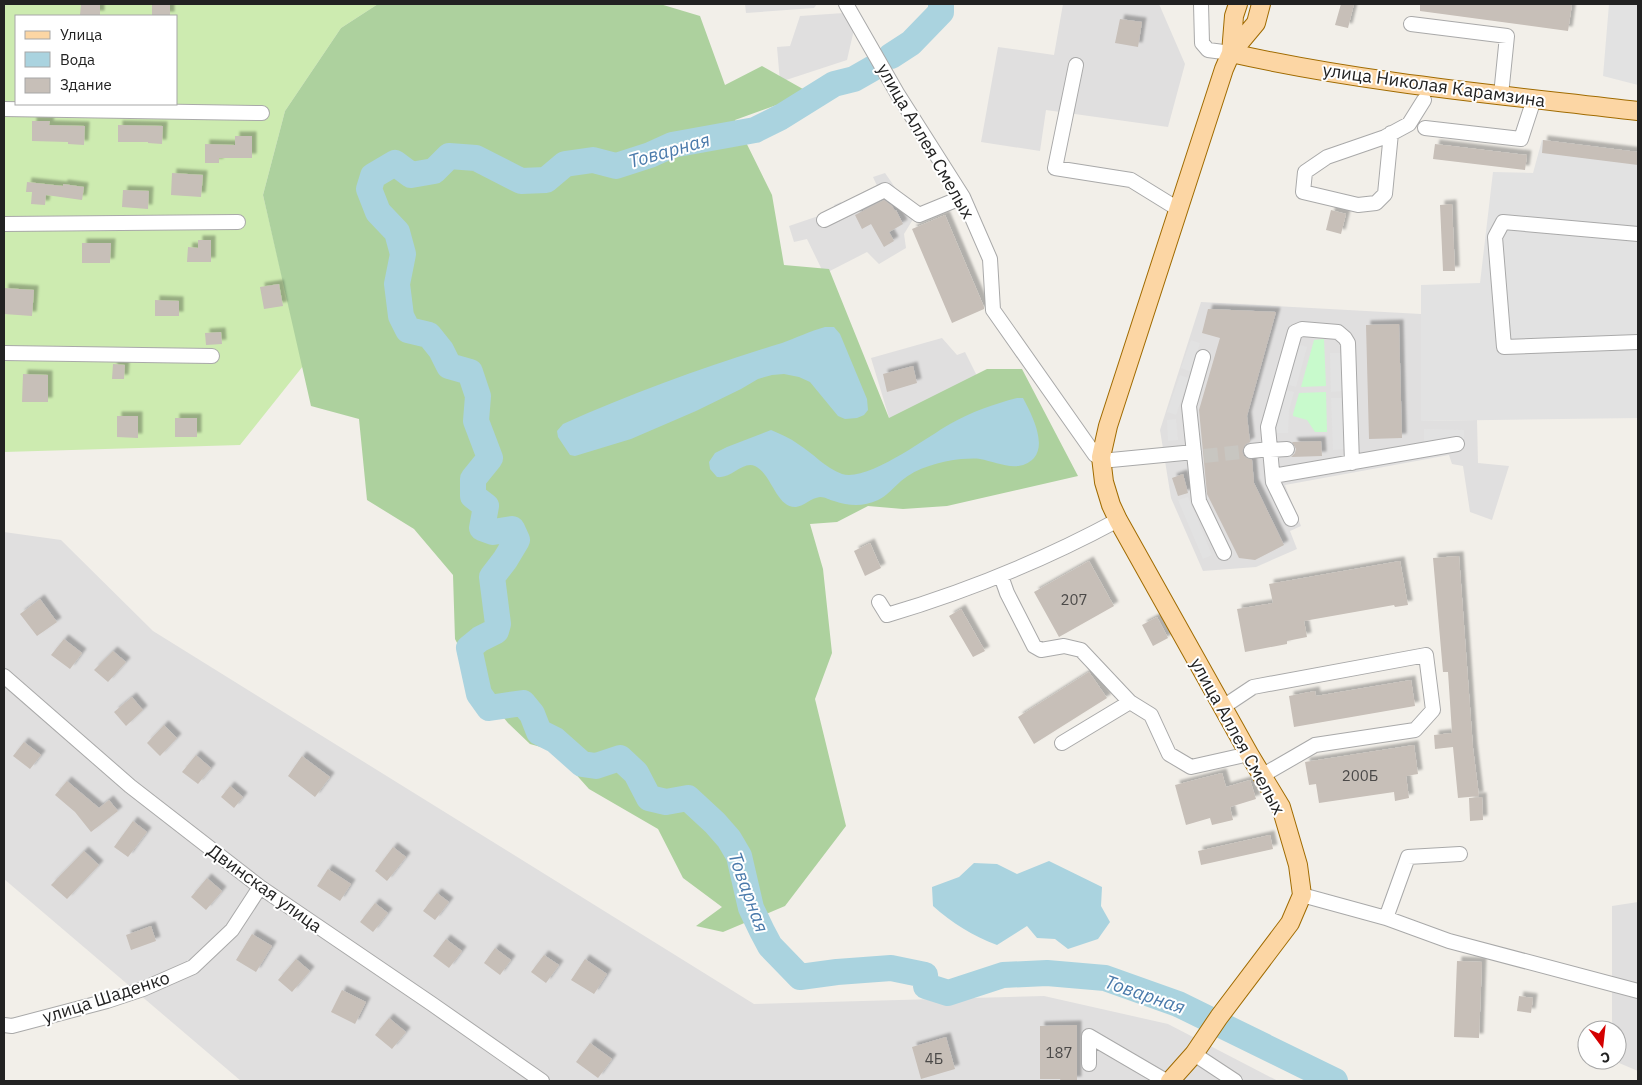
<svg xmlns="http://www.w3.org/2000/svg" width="1642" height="1085" font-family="'IBM Plex Sans',sans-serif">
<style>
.residential{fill:#e0dfdf}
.grass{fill:#cdebb0;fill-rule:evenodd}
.forest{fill:#add19e}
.park{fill:#c8facc}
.parking{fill:#e2e2e2}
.water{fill:#aad3df}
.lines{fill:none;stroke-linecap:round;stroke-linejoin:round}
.river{stroke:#aad3df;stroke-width:26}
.building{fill:#c7bfb8;filter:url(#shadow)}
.minor-tunnel{stroke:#c8c6c1;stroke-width:14;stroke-dasharray:14 7;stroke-linecap:butt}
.minor-casing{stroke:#a9a9a9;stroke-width:16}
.major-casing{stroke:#a06b00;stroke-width:20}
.minor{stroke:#fff;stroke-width:14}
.major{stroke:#fcd6a4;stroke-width:18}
.labels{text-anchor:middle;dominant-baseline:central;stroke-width:4;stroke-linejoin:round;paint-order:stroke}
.number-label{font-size:15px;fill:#4b4948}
.street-label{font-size:18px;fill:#222;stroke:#fff}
.water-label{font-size:19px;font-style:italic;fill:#4a7aab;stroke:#fff}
</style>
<defs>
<filter id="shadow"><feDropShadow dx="4.5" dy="-4.5" stdDeviation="1" flood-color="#0004"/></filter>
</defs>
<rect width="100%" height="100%" fill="#f2efe9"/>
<path class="residential" d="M745,4H817L814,8L746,13Z
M1063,4H1159L1185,64L1168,127L1046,110L1040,151L981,142L998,47L1054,55Z
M858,12L847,60L780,82L777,47L790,46L800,16Z
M885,173L915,216L904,234L906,248L879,264L867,252L824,274L807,239L794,242L789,226L836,210L834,205L841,202L843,206L878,188L873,177Z
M1201,302L1421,314V421L1477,420L1478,463L1509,466L1492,520L1470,512L1463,466L1452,464L1449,455L1285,485L1301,526L1290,531L1297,549L1256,567L1203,571L1171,498L1160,430Z
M942,338L957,355L965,352L983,388L894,434L871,358Z
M4,532L61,540L153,631L754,1004L1044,996L1168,1024L1278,1081H241L4,879Z
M1638,902V1071L1612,1060H1617V1030H1612V906Z"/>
<path class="grass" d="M4,4H378L341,28L285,111L263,195L303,366L240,445L4,452ZM16,16H176V104H16Z"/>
<path class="forest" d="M378,4H660L700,16L725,85L762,66L810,93L735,120L772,195L784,265L829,269L889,418L987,369H1022L1078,476L947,506L903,509L868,506L837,522L810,524L823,569L832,653L815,699L846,826L785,906L723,932L696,926L722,907L683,878L658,829L589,789L555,751L530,744L508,723L482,691L455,639L453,575L414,529L367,500L359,419L311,406L263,195L285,111L341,28Z"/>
<path class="park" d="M1324,339L1326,386L1301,387L1314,340Z
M1326,392L1327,432H1315L1307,420L1293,416V414L1299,393Z"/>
<path class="parking" d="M1609,4H1638V85L1603,76Z
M1542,140L1638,152V418L1421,421V285L1480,283L1493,172L1533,173Z
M1191,340L1200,343L1191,372L1181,368Z
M1295,343L1307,347L1296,387L1283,383Z
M1330,353H1341L1342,391L1331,392Z
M1180,375L1189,378L1176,415L1167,412Z
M1282,389L1294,392L1289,410L1288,433H1274L1275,413Z
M1331,398H1342L1344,449L1333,450Z
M1176,419L1178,440L1168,441L1167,420Z
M1424,429L1464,430V442L1424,441Z
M1188,497L1212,555L1203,559L1178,500Z"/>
<path class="water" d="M825,327H834L840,334L867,399L868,410L864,415L857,418L845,419L838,416L810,382L799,377L784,374L772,375L758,379L741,389L696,411L631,439L575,456L570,455L558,437L557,431L563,424C635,392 707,366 782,343C796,338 810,331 825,327Z
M1017,398H1023C1031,413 1047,443 1034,458C1019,474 997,462 980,459C974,458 967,459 961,459C941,461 916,468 901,481C894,487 887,496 878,500C863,507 849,506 834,501C829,500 826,497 820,497C811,498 804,506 796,507C776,508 772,474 755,466C742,461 732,479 717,477L710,469L709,462L715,453L727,447L771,430C780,434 790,438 798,444C813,453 825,468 842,474C868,482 927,437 950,424C971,412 994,404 1017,398Z
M1049,861L1102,887L1101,906L1110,922L1098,939L1068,949L1055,939L1037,938L1027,926L997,945C973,936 952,923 933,906L932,887L959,877L974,863L997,864L1017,874Z"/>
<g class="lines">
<path class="river" d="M891,56L911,43L941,12V4
M875,67L854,79L834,84L781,117L755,130L672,145L650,155L616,166L593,160L565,164L546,180L521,181L476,158L449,156L434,171L411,175L395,163L373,176L369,189L378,212L397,232L403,254L397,284L401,316L408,330L429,335L441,350L449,366L470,372L478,396L476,421L490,458L473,479V496L486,506L482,528L493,532L512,529L517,540L505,560L492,577L498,624L496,631L480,639L469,648L479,694L489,708L523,703L532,714L539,732L555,740L582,764L596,766L620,758L636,773L649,798L666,802L688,798L715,823L729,839L739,856L751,908L762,931L770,946L800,977L837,972L891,968L925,975L926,986L948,993L1003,975L1047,973L1105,978L1178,1004L1335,1081"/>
</g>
<path class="building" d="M81,4H100V15H80Z
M152,4H170V16H152Z
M1341,4H1354L1348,28L1335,25Z
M1420,4H1572L1568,31L1420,11Z
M1120,19L1142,22L1138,47L1115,43Z
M32,121H50L49,125L85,126L84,145L68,144V142L32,141Z
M118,125L163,126L162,144L148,143V142H118Z
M235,136H252V158H219V163H205V144L235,145Z
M1543,140L1638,152V165L1542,153Z
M1435,144L1527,155L1525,170L1433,159Z
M172,173L203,175L201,197L171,195Z
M27,182L63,186V184L84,187L82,200L46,195L45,205L31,204L32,192H26Z
M123,190L149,191L148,209L122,207Z
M884,200L892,206L895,211L896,210L903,224L889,232L894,241L884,247L871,224L862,229L855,215Z
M1452,204L1455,271H1443L1440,205Z
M1331,210L1346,214L1341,234L1326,230Z
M945,215L984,307V309L952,323L912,229Z
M198,240H211V262H187L188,247L198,248Z
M82,243H111L110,263H82Z
M279,284L283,306L264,309L260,287Z
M4,288L34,290L32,316L4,314Z
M155,300L179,301V316H155Z
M1208,309L1276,312L1247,416L1250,442L1246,444L1242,451L1244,456L1252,460L1254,483L1284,545L1255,560L1239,558L1207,494L1199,410L1220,338L1202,333Z
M1399,324L1402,438L1369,439L1366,325Z
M221,332L222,344L206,345L205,333Z
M113,364L125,365L124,379H112Z
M913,366L917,383L887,392L883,374Z
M23,374L48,375V402H22Z
M117,416H138V438L117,437Z
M175,418H197V437H175Z
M1321,441L1322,456L1291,457L1295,453L1296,449L1292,442Z
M1183,474L1188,493L1178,496L1172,478Z
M870,543L881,568L865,576L854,551Z
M1459,556L1473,748L1479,796L1458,798L1453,747L1435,749L1434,735L1452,733L1448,672H1443L1433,558Z
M1089,561L1114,606L1059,637L1034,592Z
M1400,561L1408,605L1395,607L1394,605L1304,621L1307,637L1287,641V644L1245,652L1237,609L1273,603L1269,584Z
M40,599L57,622L37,636L20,614Z
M961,609L985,651L973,657L949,616Z
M1157,617L1168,638L1153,646L1142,625Z
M64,639L82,653L70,669L51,655Z
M113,651L126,662L108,682L94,670Z
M1089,672L1107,698L1034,744L1018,717Z
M1411,680L1415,706L1294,727L1289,696L1315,691L1316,696Z
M132,697L143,710L126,726L114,712Z
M164,725L177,738L160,756L147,743Z
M24,742L41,755L30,769L13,756Z
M1414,745L1418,774L1406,776L1409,798L1395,801L1394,792L1319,803L1316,784L1309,785L1305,762Z
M196,755L211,768L198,784L182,772Z
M302,756L330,777L315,797L288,776Z
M1222,773L1226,787L1250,780L1256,799L1230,807L1233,820L1212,825L1210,818L1186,825L1175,785Z
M67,781L99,808L109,800L118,811L91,832L75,812L55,795Z
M230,786L243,797L234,808L221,797Z
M1482,797L1483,820L1470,821L1469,798Z
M133,821L147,832L128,857L114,847Z
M1270,835L1273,849L1201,865L1198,851Z
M393,847L406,857L387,881L375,871Z
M84,851L99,865L67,899L51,885Z
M328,869L351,884L340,901L317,886Z
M207,878L222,891L206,910L191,897Z
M437,893L449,902L435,920L423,911Z
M375,903L388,913L373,932L360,922Z
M151,926L156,941L131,950L126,935Z
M252,934L272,946L256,972L236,960Z
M446,939L462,951L449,968L433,956Z
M495,948L511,960L500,975L484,963Z
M544,955L559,965L546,983L531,972Z
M296,959L310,971L292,992L278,980Z
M585,959L607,974L594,994L571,980Z
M1457,961L1482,962L1479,1038L1454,1037Z
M342,990L366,1002L355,1024L331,1012Z
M1519,996L1533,998L1531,1013L1517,1011Z
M389,1018L406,1032L392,1049L375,1035Z
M1077,1025V1081H1061L1060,1079H1040V1026Z
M946,1037L955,1069L921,1079L912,1047Z
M590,1043L612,1059L598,1078L576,1062Z"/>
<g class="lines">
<path class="minor-tunnel" d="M1204,456L1251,451"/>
<g class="minor-casing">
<path id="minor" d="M846,4L897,93L963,197L990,259L993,310L1095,455L1101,457
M1201,4L1202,43L1208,50L1231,53
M1411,24L1507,36L1501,95
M1076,65L1055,168L1131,180L1178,209
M4,109L262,113
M1425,128L1521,139L1534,99
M1391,133L1385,194L1376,203L1358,205L1303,192L1305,172L1327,157L1385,137L1409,124L1424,100
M824,220L885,190L919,215L963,197
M4,224L238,222
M1638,234L1503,222L1495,237L1504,347L1638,342
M4,353L212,356
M1203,357L1189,406L1199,501L1224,553
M1270,450L1287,449
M1251,451L1270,449
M1101,461L1194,452
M1273,476L1457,444
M1291,519L1273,482L1268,427L1295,332L1302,329L1338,332L1345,338L1348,343L1352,463
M1001,576L1007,593L1034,646L1041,650L1064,646L1081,650L1130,702
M879,602L887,615C968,591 1044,560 1118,520
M4,676L130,786L260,887L432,1004L542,1081
M1223,707L1253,687L1426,655L1433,710L1415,730L1315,745L1263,775
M1062,743L1130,702L1151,715L1169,754L1191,767L1249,754
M1302,895L1386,918L1449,941L1638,991
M1386,918L1408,857L1460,854
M4,1025L12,1026L107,1001L143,989L193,967L232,930L260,887
M1194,1054L1235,1081
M1089,1064V1036L1166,1081"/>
</g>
<g class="major-casing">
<path id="major" d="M1231,53C1365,83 1502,95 1638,111
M1231,53L1256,23L1261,4
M1170,1081L1194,1054L1219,1017L1290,923L1302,895L1298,865L1281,807L1249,754L1118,520L1111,505L1104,482L1101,457L1108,426L1224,69L1231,53L1234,16L1238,4"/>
</g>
<use href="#minor" class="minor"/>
<use href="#major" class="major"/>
</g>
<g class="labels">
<g class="number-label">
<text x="1074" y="599">207</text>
<text x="1360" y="775">200Б</text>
<text x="1059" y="1052">187</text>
<text x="934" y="1058">4Б</text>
</g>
<g class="street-label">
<text transform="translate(1434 85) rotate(8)">улица Николая Карамзина</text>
<text transform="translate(926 141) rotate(60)">улица Аллея Смелых</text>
<text transform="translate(1238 736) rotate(61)">улица Аллея Смелых</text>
<text transform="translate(265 888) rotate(36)">Двинская улица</text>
<text transform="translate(106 997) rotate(-18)">улица Шаденко</text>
</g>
<g class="water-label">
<text transform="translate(669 150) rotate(-16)">Товарная</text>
<text transform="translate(749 892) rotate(70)">Товарная</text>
<text transform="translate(1145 994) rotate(19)">Товарная</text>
</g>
</g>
<rect width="1642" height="1085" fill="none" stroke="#222222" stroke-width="10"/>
<rect x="15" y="15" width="162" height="90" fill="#ffffff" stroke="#a7a7a7"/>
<rect x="25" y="31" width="25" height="8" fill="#fcd6a4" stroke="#a7a7a7"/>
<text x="60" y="40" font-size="15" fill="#222222">Улица</text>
<rect x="25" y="52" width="25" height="15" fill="#aad3df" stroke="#a7a7a7"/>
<text x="60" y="65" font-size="15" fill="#222222">Вода</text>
<rect x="25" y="78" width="25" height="15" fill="#c7bfb8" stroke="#a7a7a7"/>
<text x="60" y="90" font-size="15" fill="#222222">Здание</text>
<g transform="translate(1602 1045) rotate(165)"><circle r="24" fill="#ffffff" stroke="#a7a7a7"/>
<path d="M0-4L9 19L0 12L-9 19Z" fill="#d40000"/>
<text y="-8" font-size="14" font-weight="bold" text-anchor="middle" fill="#222222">С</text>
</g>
</svg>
